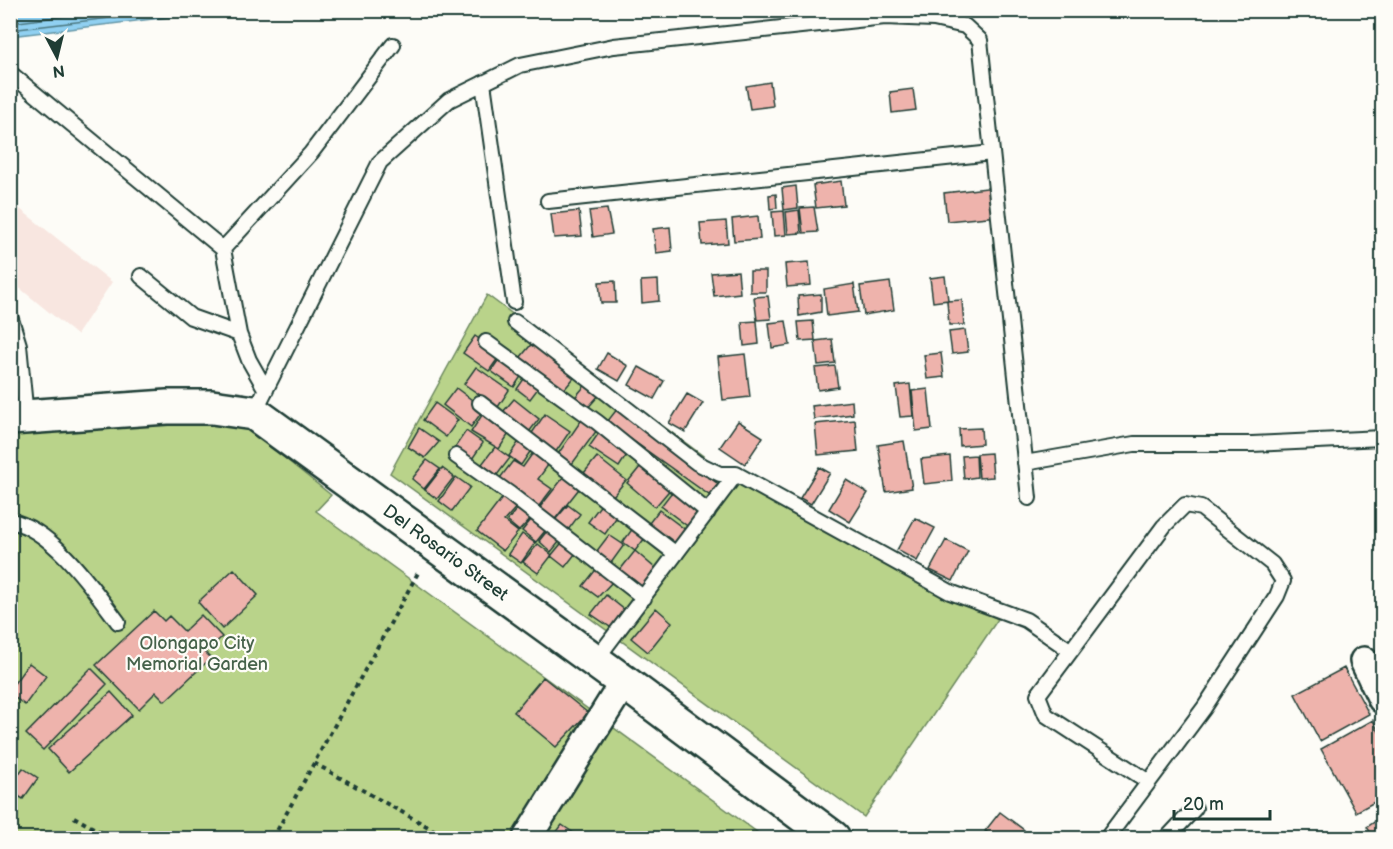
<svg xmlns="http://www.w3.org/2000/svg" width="1393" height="849" font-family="'Balsamiq Sans',sans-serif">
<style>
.built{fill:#f8e6e0}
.green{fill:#b9d38a;stroke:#6c885f;stroke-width:1.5}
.water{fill:#90d0f1;stroke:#6395a5;stroke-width:1.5}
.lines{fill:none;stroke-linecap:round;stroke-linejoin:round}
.shore{stroke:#4c7880;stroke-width:1.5}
.building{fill:#eeb3ac;stroke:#1f3d34;stroke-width:1.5}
.service-casing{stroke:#1f3d34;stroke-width:18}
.minor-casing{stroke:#1f3d34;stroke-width:32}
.secondary-casing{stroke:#1f3d34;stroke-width:38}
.path{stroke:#1f3d34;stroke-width:4;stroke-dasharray:4.5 4.5;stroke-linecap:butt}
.service{stroke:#fdfcf7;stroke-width:14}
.minor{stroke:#fdfcf7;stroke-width:27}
.secondary{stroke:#fdfcf7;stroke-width:33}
.labels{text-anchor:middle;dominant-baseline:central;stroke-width:4.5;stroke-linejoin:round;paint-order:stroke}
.street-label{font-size:18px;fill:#1f3d34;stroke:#fdfcf7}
.park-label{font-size:18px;fill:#46624a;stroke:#fdfcf7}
</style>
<rect width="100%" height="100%" fill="#fdfcf7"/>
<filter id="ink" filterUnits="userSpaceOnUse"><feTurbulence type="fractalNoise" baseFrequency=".0167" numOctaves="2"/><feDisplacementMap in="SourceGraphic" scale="12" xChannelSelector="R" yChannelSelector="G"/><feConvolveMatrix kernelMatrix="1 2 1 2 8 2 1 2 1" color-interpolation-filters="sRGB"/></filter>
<g filter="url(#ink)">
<path class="built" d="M10,201L112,282L77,335L11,281Z"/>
<path class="green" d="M487,295L749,490L998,619L864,817L390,473Z
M232,416L331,495L316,511L765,838H11L10,430Z"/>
<path class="water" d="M10,11L11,10L220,11L11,36Z"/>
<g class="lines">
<path class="shore" d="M10,23L113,10
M10,30L176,10"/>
</g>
<path class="building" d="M770,82L773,106L750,109L746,86Z
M913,89L916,110L892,113L890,92Z
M841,181L844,205L816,208L813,185Z
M796,186L798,208L784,210L782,188Z
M995,187L998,216L947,221L944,193Z
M776,194L777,208L770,209L769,195Z
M814,207L818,232L803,233L800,208Z
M607,209L612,234L593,237L589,211Z
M799,210L801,233L788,234L786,212Z
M579,211L582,236L554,238L551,214Z
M784,211L786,235L774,236L772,212Z
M758,216L760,239L734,241L732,219Z
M726,221L728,243L702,245L700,223Z
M670,227L672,251L656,253L653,229Z
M809,262L811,285L787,287L785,264Z
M738,271L740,293L714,296L711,273Z
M750,271H766V292H750Z
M945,276L948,300L933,302L930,278Z
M658,280L659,301L642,303L641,281Z
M615,281L616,303H601L599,282Z
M890,282L894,310L864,315L860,286Z
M854,284L858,312L827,316L824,289Z
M821,294V312L799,316L798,296Z
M768,296L771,319L757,320L754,297Z
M962,300L964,325H949L947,301Z
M757,321L759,344L744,346L742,322Z
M786,321L790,345L772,348L769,323Z
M813,321L815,340L800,341L798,322Z
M965,330L968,352L952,354L949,332Z
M475,336L501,354L489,371L463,353Z
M832,339L835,363L818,365L815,341Z
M534,341L577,374L563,391L520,358Z
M607,353L628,366L619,381L598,369Z
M941,353L944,377L927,379L924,355Z
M745,354L750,397L723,400L718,357Z
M502,355L524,372L514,387L491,371Z
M835,366L838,387L818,390L815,368Z
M476,367L509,390L498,407L464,384Z
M639,367L664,381L654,399L629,385Z
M528,373L542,383L530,399L517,389Z
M588,382L600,394L585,411L572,401Z
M910,384L913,416L900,417L896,386Z
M456,388L484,409L471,427L443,405Z
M928,389L932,429L916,431L912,391Z
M687,394L703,403L685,432L669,423Z
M514,399L539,419L529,432L503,412Z
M852,401L853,414L814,419L812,406Z
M435,403L458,420L446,437L423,420Z
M618,408L718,484L709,495L607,422Z
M484,412L512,429L499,449L471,432Z
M545,414L570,431L555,453L530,436Z
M585,415L600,426L572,464L558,454Z
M855,420L858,451L818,455L815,424Z
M738,421L763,437L745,464L720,447Z
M419,428L439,442L425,458L408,447Z
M981,428L982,444L960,446L959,429Z
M601,430L630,450L619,467L589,447Z
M466,431L483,443L470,462L453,450Z
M522,437L534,446L521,465L509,456Z
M904,441L912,488L886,492L878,445Z
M495,447L510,458L497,475L482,464Z
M535,450L551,461L538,479L552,489L539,506L500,478L513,461L523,467Z
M991,453L993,477L979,478L977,454Z
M976,455L977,477L964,479L962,456Z
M950,456L952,481L924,484L921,459Z
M597,457L626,480L613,496L584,473Z
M427,460L440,469L424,489L412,479Z
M644,462L673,486L655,507L627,483Z
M819,467L830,473L811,504L800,498Z
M442,468L454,477L437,499L425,490Z
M567,473L582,485L552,523L537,511Z
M456,477L470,487L452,511L439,501Z
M846,480L868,493L850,522L829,509Z
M675,488L703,510L690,528L661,506Z
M506,493L519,504L504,521L518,532L503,551L477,531Z
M602,503L618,515L605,534L588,522Z
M520,505L533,516L519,531L507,521Z
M568,505L580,514L568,530L555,520Z
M659,510L687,531L675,548L646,527Z
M535,515L549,526L536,542L522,531Z
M915,518L935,528L917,561L897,550Z
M636,524L648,534L635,551L623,542Z
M551,526L564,536L551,552L539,541Z
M522,534L535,543L521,563L508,554Z
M609,535L624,545L611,563L596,552Z
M565,539L579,549L565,567L551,556Z
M946,540L968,551L953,581L930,570Z
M538,544L552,555L538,573L523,562Z
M635,551L656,569L643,589L620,570Z
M598,567L614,580L598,597L583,586Z
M234,569L258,595L222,629L198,602Z
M606,595L626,611L613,629L591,614Z
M656,608L672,622L648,652L631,638Z
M154,611L164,621L169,616L184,631L201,615L222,637L205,652L211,658L165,701L156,692L139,709L96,665Z
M29,663L46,676L25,705L10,694V689Z
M91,668L107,684L43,750L26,734Z
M1344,668L1369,714L1320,741L1295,694Z
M543,677L588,713L556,747L514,712Z
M111,692L132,715L69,772L48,749Z
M1373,720L1382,738V798L1356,812L1321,749Z
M23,768L38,778L23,799L10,791V786Z
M1000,812L1024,830L1018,838H996L985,831Z
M1382,817V838H1374L1367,827Z
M562,825L581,838H552Z"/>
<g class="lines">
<g class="service-casing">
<path id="service" d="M10,73L223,249
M483,83L514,302
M548,201L992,153
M141,276L191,317L239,334
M10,316L19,345L26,417
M515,322L697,463L720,474H736L950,592L1026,620L1071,651
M486,342L597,422L708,512
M266,390L249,360L239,334L223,249L311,153L393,45
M480,403L676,554
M254,413L380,162L449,100L520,65L614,46L885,17L934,19L965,26L980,40L1029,498
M456,456L510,494L644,598
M1025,463L1134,444H1252L1382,438
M10,521C52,528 94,590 118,622
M595,661L736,474
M1107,838L1204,708L1277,596L1283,581L1272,564L1201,508L1185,505L1164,526L1038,695L1046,715L1149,782
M1167,838L1195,808"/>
</g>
<g class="minor-casing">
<path id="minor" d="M1364,661L1382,699
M527,838L624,682"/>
</g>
<g class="secondary-casing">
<g id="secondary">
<path id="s1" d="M10,418L167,407H212L254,413L624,682L833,838"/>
</g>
</g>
<path class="path" d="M314,763L448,838
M74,817L111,838
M273,838L419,571"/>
<use href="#service" class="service"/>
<use href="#minor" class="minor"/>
<use href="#secondary" class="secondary"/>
</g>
</g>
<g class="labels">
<g class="street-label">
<text stroke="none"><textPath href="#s1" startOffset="482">Del Rosario Street</textPath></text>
</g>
<g class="park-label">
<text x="197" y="643">Olongapo City<tspan x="197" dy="21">Memorial Garden</tspan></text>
</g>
</g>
<rect width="1393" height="849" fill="none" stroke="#fdfcf7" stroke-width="36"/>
<rect x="18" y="18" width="1357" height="813" fill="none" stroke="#1f3d34" stroke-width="2" filter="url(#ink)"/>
<g transform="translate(57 57) rotate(173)" stroke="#fdfcf7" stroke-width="4.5" paint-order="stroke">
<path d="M0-4.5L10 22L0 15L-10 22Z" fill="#1f3d34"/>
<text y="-9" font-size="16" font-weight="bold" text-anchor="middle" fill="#1f3d34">N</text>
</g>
<path d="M1174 810v9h96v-9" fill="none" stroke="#1f3d34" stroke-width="3"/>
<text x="1183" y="810" font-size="18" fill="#1f3d34" stroke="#fdfcf7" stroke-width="4.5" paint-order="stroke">20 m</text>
</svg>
